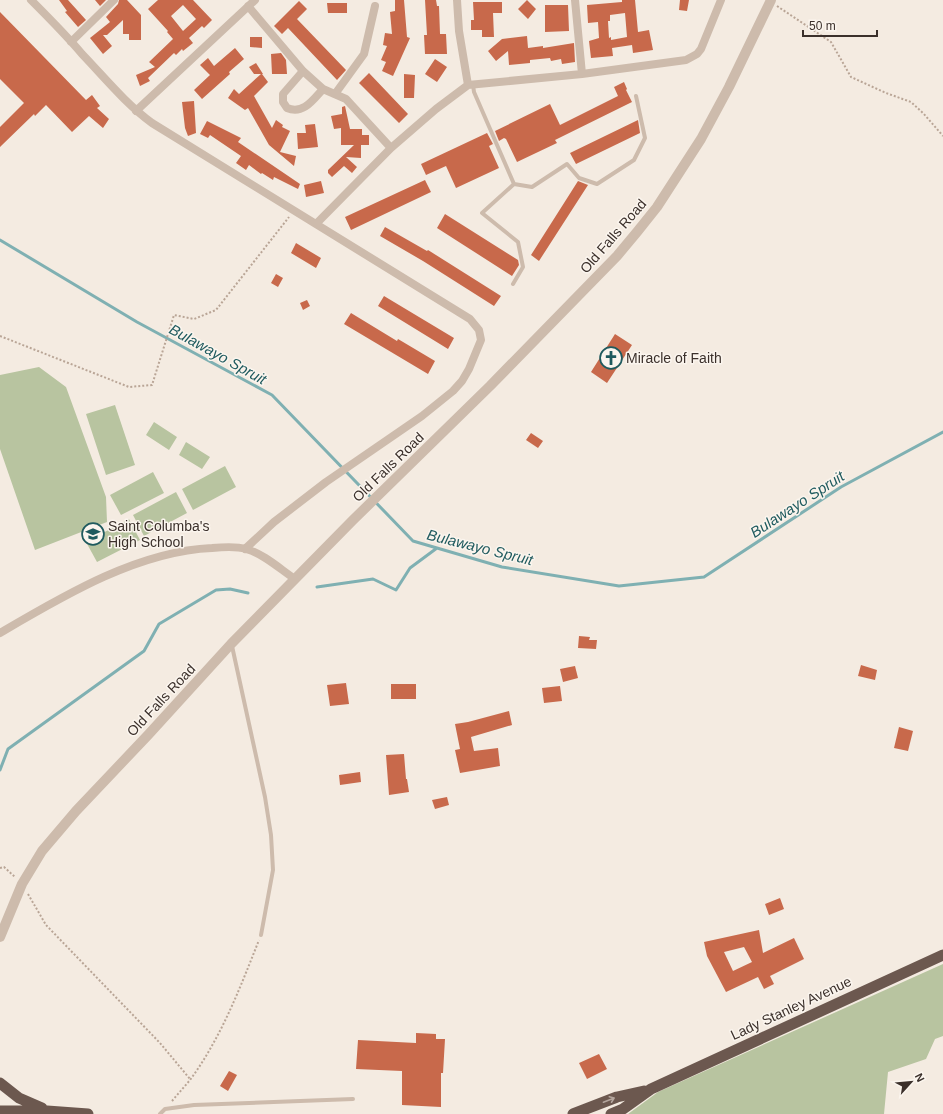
<svg xmlns="http://www.w3.org/2000/svg" width="943" height="1114" font-family="Helvetica,sans-serif">
<style>
.green{fill:#b8c4a0}
.lines{fill:none;stroke-linecap:round;stroke-linejoin:round}
.stream{stroke:#7fb0b2;stroke-width:3}
.building{fill:#c8694b;fill-rule:evenodd}
.path{stroke:#b9a596;stroke-width:2;stroke-dasharray:2 2;stroke-linecap:butt}
.service{stroke:#cdbbac;stroke-width:4}
.minor{stroke:#cdbbac;stroke-width:8}
.tertiary{stroke:#cdbbac;stroke-width:10}
.trunk{stroke:#6c584f;stroke-width:11}
.oneway{stroke:#b4a69e}
.labels{text-anchor:middle;dominant-baseline:central;stroke-width:3;stroke-linejoin:round;paint-order:stroke}
.street-label{font-size:14px;fill:#3b302b;stroke:#fbf5ee}
.poi-label{font-size:14px;fill:#3b302b;stroke:#fbf5ee;text-anchor:start}
.water-label{font-size:15px;font-style:italic;fill:#1f5a5e;stroke:#fbf5ee}
</style>
<rect width="100%" height="100%" fill="#f4ebe1"/>
<path class="green" d="M39,367L66,387L106,497L107,522L35,550L0,449V375Z
M115,405L135,465L106,475L86,414Z
M154,422L177,437L169,450L146,435Z
M186,442L210,457L202,469L179,455Z
M225,466L236,487L193,510L182,489Z
M153,472L164,493L121,515L110,495Z
M176,492L187,513L144,536L133,515Z
M129,519L140,540L97,562L86,542Z
M943,964V1036L935,1039L926,1059L888,1072L884,1114H628L658,1092Z"/>
<g class="lines">
<path class="stream" d="M0,240L137,322L272,395L413,541L502,567L619,586L704,577L841,487L943,432
M317,587L373,579L396,590L410,568L437,548
M0,770L8,749L144,651L159,624L216,590L230,589L248,593"/>
</g>
<path class="building" d="M59,0H68L86,20L78,27L65,12L67,11Z
M95,0H106L100,6Z
M119,0H127L141,15V40H129V34H123V20L107,35H103L112,46L103,54L90,38L110,22L106,17L118,4Z
M158,0H193L212,20L204,28L202,26L189,38L193,43L183,51L182,49L176,55L174,53L148,78L150,81L140,86L136,75L155,67L149,62L173,39L167,32L168,31L148,9ZM183,5L196,19L183,31L171,16Z
M395,0H404L407,37L410,38L393,76L382,71L386,62L381,60L387,46L383,45L385,33L392,34L390,12L395,11Z
M425,0H436L437,6H439L440,34H446L447,54H425L424,35H427Z
M527,0L536,9L528,19L518,9Z
M622,0H635L638,32L649,30L653,50L633,53L632,45L612,48L613,56L591,58L589,41L599,38L598,22L588,23L587,5L622,2ZM625,13L627,37L611,40V37L609,38L608,21H610V15Z
M680,0H689L687,11L679,10Z
M299,1L307,9L297,19L346,70L337,80L288,28L282,34L274,26Z
M473,2H502V13H493L494,37H482V30H471V20H474Z
M327,3H347V13H328Z
M545,5H568L569,31L545,32Z
M0,12L86,100L92,95L100,106L97,108L109,119L103,128L89,116L72,132L46,105L35,116L34,114L0,147V127L24,103L0,79Z
M527,36L528,48L543,46V48L574,43L575,62L562,64L561,59L551,61L550,58L530,60V63L509,65L508,51L496,61L488,51L502,39Z
M250,37H262V48L250,47Z
M235,48L244,59L229,72L230,74L202,99L194,90L210,75L200,65L208,58L214,66Z
M281,53L286,60L287,74H272L271,54Z
M435,59L447,67L437,82L425,74Z
M256,63L263,74H262L268,82L254,96L272,128L276,120L283,125L282,127L290,131L280,152L296,156L294,166L269,145L248,108L245,110L228,98L234,89L239,94L261,74H254L249,67Z
M369,73L408,114L399,123L359,83Z
M404,74L415,75L414,98H404Z
M624,82L627,89L626,90L632,102L555,140L557,143L517,162L506,139L504,138L499,141L495,131L550,104L560,125L618,96L614,87Z
M194,101L196,133L188,136L185,128L182,102Z
M345,106L350,129H362V135H369V145H361V158L346,157L357,167L352,173L344,166L332,177L328,173V170L354,145H341V128L334,129L331,116L342,114V107Z
M638,120L640,133L576,164L570,153Z
M207,121L241,138L238,142L300,184L298,189L274,177L273,180L262,173L261,174L249,165L246,170L236,163L241,156L210,135L208,138L200,134Z
M315,124L318,147L298,149L297,133H306L305,125Z
M487,133L493,144L489,146L499,168L456,188L446,166L426,175L421,164Z
M425,180L431,192L351,230L345,217Z
M321,181L324,193L306,197L304,185Z
M578,181L588,185L539,261L531,255Z
M445,214L518,260L519,265L512,276L437,228Z
M385,227L427,251L428,250L501,296L494,306L423,261L380,236Z
M296,243L321,258L316,268L291,253Z
M276,274L283,278L278,287L271,283Z
M384,296L454,338L448,349L378,306Z
M307,300L310,306L303,310L300,303Z
M351,313L397,341L398,339L435,361L428,374L344,324Z
M615,334L632,345L607,383L591,372Z
M531,433L543,441L538,448L526,440Z
M579,636L590,637L589,640H597L596,649L578,648Z
M861,665L877,670L875,680L858,676Z
M575,666L578,678L563,682L560,669Z
M346,683L349,704L330,706L327,685Z
M391,684H416V699H391Z
M560,686L562,701L544,703L542,688Z
M509,711L512,725L471,737L474,751L498,748L500,766L460,773L455,750L460,749L455,724L468,722Z
M899,727L913,731L908,751L894,748Z
M404,754L406,779H407L409,792L389,795L386,755Z
M360,772L361,782L340,785L339,775Z
M447,797L449,805L435,809L432,800Z
M780,898L784,909L769,915L765,904Z
M759,930L763,953L794,938L804,959L770,976L774,984L764,989L758,977L726,992L707,956L704,942ZM744,947L752,962L733,971L724,952Z
M416,1033L436,1034V1039H445L443,1073H441V1107L402,1105V1071L356,1069L358,1040L416,1043Z
M599,1054L607,1069L587,1079L579,1063Z
M229,1071L237,1075L228,1091L220,1086Z"/>
<g class="lines">
<path class="path" d="M777,6L831,42L851,77L886,93L911,102L924,114L943,136
M0,336L129,387L152,385L174,315L194,319L216,310L289,217
M0,868L4,867L15,877
M28,894L46,925L160,1043L190,1079
M172,1101C178,1094 184,1087 190,1080C221,1038 240,988 259,940"/>
<path class="service" d="M473,85L474,92L514,184L532,187L567,164L579,178L597,184L634,160L645,138L636,96
M513,284L523,267L518,242L482,213L514,184
M232,646L265,797L271,835L273,870L261,935
M160,1114L165,1109L194,1105L353,1099"/>
<path class="minor" d="M31,0C49,18 66,35 82,54C105,78 125,103 152,123L470,319L479,330L481,340L469,369L462,381L453,391L422,416L326,482L274,522L245,549
M457,0L459,31L468,85
M575,0L582,74
M248,6L303,71L323,89L346,99L391,148
M71,42L114,0
M303,71L283,94V102L287,108C303,115 313,100 323,89
M335,94L364,54L375,6
M136,111L255,0
M316,224L391,148L436,109L468,85L582,74L686,60L697,54L701,49L721,0
M0,633C63,596 138,551 212,548C223,547 236,546 246,549C264,554 280,569 295,579"/>
<path class="tertiary" d="M0,937L22,884L42,851L76,811L148,735L231,644L353,520L490,386L617,256L637,232L657,207L701,139L729,87L771,0"/>
<path class="trunk" d="M0,1083L19,1098L42,1108
M0,1111H47L88,1114
M573,1114L617,1097L644,1091
M611,1114L623,1109L651,1089L943,955"/>
</g>
<defs><path id="oneway-shaft" d="M-6 0H5M1.5-3L5.5 0L1.5 3" fill="none" stroke-width="1.6" stroke-linecap="round" stroke-linejoin="round"/></defs>
<use class="oneway" href="#oneway-shaft" transform="translate(609 1100) rotate(-21)"/>
<defs>
<g id="church-ring" transform="scale(1.15)"><circle r="9.5" fill="#fbf5ee" stroke="#1f5a5e" stroke-width="1.5"/><path d="M-1.2-6h2.4v3.5h3.3v2.4h-3.3V6h-2.4V-.1h-3.3v-2.4h3.3Z" fill="#1f5a5e"/></g>
<g id="school-ring" transform="scale(1.15)"><circle r="9.5" fill="#fbf5ee" stroke="#1f5a5e" stroke-width="1.5"/><path d="M0-5L7-2L0 1L-7-2ZM-4 1L0 2.5L4 1V4Q0 6-4 4Z" fill="#1f5a5e"/></g>
</defs>
<g fill-rule="evenodd">
<use href="#church-ring" x="611" y="358"/>
<use href="#school-ring" x="93" y="534"/>
</g>
<g class="labels">
<g class="street-label">
<text transform="translate(613 236) rotate(-49)">Old Falls Road</text>
<text transform="translate(388 467) rotate(-44)">Old Falls Road</text>
<text transform="translate(161 700) rotate(-47)">Old Falls Road</text>
<text transform="translate(791 1008) rotate(-25)">Lady Stanley Avenue</text>
</g>
<g class="poi-label">
<text x="626" y="358">Miracle of Faith</text>
<text x="108" y="526">Saint Columba's<tspan x="108" dy="16">High School</tspan></text>
</g>
<g class="water-label">
<text transform="translate(218 354) rotate(29)">Bulawayo Spruit</text>
<text transform="translate(797 504) rotate(-33)">Bulawayo Spruit</text>
<text transform="translate(480 547) rotate(14)">Bulawayo Spruit</text>
</g>
</g>
<g transform="translate(911 1082) rotate(63)" stroke="#fbf5ee" stroke-width="3" paint-order="stroke">
<path d="M0-3L7 15L0 10L-7 15Z" fill="#3b302b"/>
<text y="-6" font-size="11" font-weight="bold" text-anchor="middle" fill="#3b302b">N</text>
</g>
<path d="M803 30v6h74v-6" fill="none" stroke="#3b302b" stroke-width="2"/>
<text x="809" y="30" font-size="12" fill="#3b302b" stroke="#fbf5ee" stroke-width="3" paint-order="stroke">50 m</text>
</svg>
